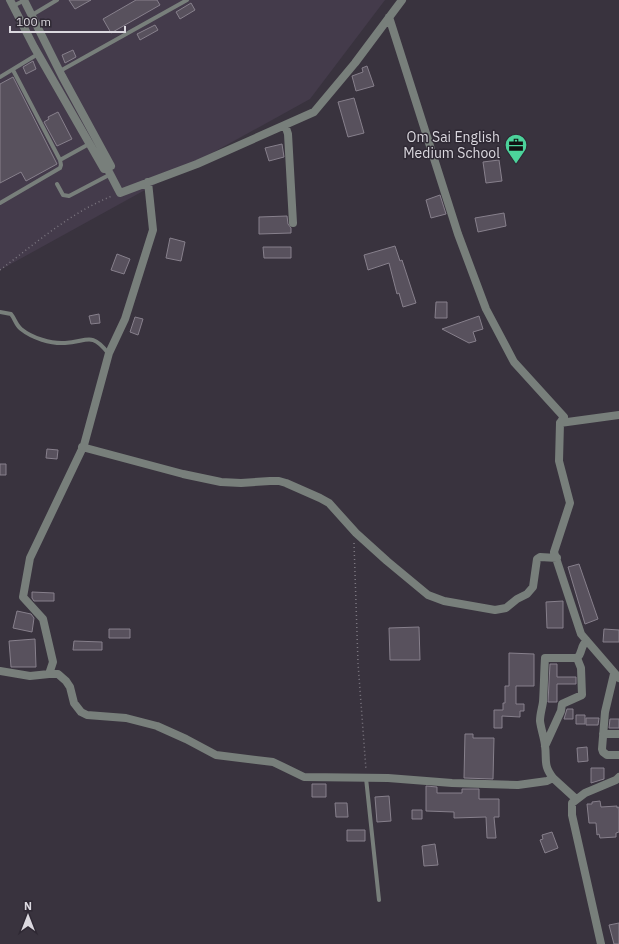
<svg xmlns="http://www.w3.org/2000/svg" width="619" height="944" font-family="'IBM Plex Sans',sans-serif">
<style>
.built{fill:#443b4b}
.building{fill:#58515d;stroke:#87808c}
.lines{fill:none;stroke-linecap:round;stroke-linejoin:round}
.path{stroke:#7c7780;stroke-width:1.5;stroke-dasharray:1 3;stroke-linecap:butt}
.lane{stroke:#787f7b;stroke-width:4}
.street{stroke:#787f7b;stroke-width:8}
.labels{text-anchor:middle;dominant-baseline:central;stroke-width:3;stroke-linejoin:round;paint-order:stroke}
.poi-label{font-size:14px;fill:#dbd8df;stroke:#2f2934;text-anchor:end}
</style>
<rect width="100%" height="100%" fill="#39333e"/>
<path class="built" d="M0,0H385L310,99L0,270Z"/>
<path class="building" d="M69,0H91L75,9Z
M136,0H157L160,5L111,33L103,19Z
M191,3L195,10L180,19L176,12Z
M155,25L158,30L140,40L137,34Z
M73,50L76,57L65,63L62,55Z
M33,61L36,69L26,74L23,67Z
M367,66L374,86L356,91L352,76L363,72L362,68Z
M13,77L57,164L26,181L21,172L0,183V84Z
M354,98L364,133L348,137L338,102Z
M58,112L72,139L57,146L44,122L49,119L48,117Z
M282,144L284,157L269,161L265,148Z
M499,160L502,181L486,183L483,162Z
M440,195L446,214L431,218L426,200Z
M504,213L506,226L478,232L475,218Z
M287,216L288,224L291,228V233L259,234V217Z
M170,238L185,242L181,261L166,258Z
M395,246L400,261L402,260L416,303L403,307L399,293L397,294L389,263L368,270L364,255Z
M263,247H291V258H264Z
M117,254L130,259L124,274L111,270Z
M436,302H447V318H435Z
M99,314L100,323L91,324L89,316Z
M479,316L483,329L473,332L476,341L469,343L442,329Z
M135,317L143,319L138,335L130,332Z
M47,449L58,450L57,459L46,458Z
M0,464H6V475H0Z
M579,564L598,619L585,624L568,567Z
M32,592L54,593V601H34L32,598Z
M563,601V628H547L546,602Z
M17,611L31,614L34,618L32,632L13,628Z
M419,627L420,660H390L389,628Z
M109,629H130V638H109Z
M604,629L619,630V642H603Z
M35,639L36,667H11L9,641Z
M74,641L102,642V650H73Z
M509,653L534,654V686H516V704H524V711H520V717L502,716V728H494V710H503V703H505V686H509Z
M550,664H557V677H576V684H557V702H548Z
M567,709H573V719H564Z
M576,715H585V724H576Z
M586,718H599L598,725H586Z
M610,719H619V728H609Z
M465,734H473V738H494L493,779L464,778Z
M587,747L588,761L578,762L577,748Z
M591,768H604V779L591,783Z
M312,784H326V797H312Z
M426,786L437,787V793H462V789H479V799H499V817H494L496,838H487L486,817L454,818V812L426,811Z
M389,796L391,821L377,822L375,797Z
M600,801L601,807L617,806V808L619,807V832L616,833V837L600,838L599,834L597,835L596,823H589L587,804H592V802Z
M335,803H347L348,817H336Z
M412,810H422V819H412Z
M347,830H365V841H347Z
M552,832L558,848L545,853L540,840L543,839L542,835Z
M435,844L438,865L424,866L422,846Z
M619,923V944H614L609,925Z"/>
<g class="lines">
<path class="path" d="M0,270C36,243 70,213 112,196
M354,543L358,663L366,770"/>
<path class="lane" d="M13,6L25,0
M32,15L57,0
M60,71L187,0
M0,77L38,54
M60,160L89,144
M57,184L63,195L69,196L109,175
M0,203L60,168L61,165L60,160L13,70
M0,312L11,314C15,319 16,325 21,329C32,338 51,344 65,343C87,342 91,331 108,353
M366,778L379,900"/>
<path class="street" d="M10,0L34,47L104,169L111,166L62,76L24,0
M389,17L458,234L486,309L514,362L564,417L560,423L559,461L570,503L554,552L581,634L619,678
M285,125L288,134L293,223
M107,168L120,193L197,164L314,112L355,63L402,0
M560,423L619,415
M82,447L183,474L221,482L241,483L270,481H279L286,483L320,498L329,503L356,533L387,561L428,595L444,601L495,610L506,608L517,599L527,594L533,587L537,559L540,557L557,558
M0,671L30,676L49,674L53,662L43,619L23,597L30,558L84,445L109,353L125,319L153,230L148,182
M49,674H58L66,681L70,687L74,703L81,712L87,715L126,718L157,726L186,739L216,755L273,762L304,777L388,778L452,783L518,785L547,781L553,778L576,799
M614,674L605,712L602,749L603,752L607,755H619
M603,734H619
M545,746L561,711L562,704L582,695L581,668L577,658
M553,778C543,765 547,761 545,745C544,737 541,729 540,721C540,714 542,709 543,702C544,688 544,673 545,658H577C583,653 580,645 587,641
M601,944L572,815V803L585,793L616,780L619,777"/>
</g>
<defs>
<g id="office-pin" transform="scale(1.15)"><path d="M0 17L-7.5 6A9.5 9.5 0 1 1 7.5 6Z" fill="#4cd39b" stroke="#2f2934"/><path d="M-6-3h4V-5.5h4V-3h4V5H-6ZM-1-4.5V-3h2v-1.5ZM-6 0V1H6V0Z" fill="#111"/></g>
</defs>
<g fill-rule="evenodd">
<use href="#office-pin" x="516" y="145"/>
</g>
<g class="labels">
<g class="poi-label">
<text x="500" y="137">Om Sai English<tspan x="500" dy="16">Medium School</tspan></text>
</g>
</g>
<g transform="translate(28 916)" stroke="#2f2934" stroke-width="3" paint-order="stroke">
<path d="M0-3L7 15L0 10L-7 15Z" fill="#dbd8df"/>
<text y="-6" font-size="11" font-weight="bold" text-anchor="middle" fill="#dbd8df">N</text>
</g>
<path d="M10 26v6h115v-6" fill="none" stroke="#dbd8df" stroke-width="2"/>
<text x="16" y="26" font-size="12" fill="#dbd8df" stroke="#2f2934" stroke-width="3" paint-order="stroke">100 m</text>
</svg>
